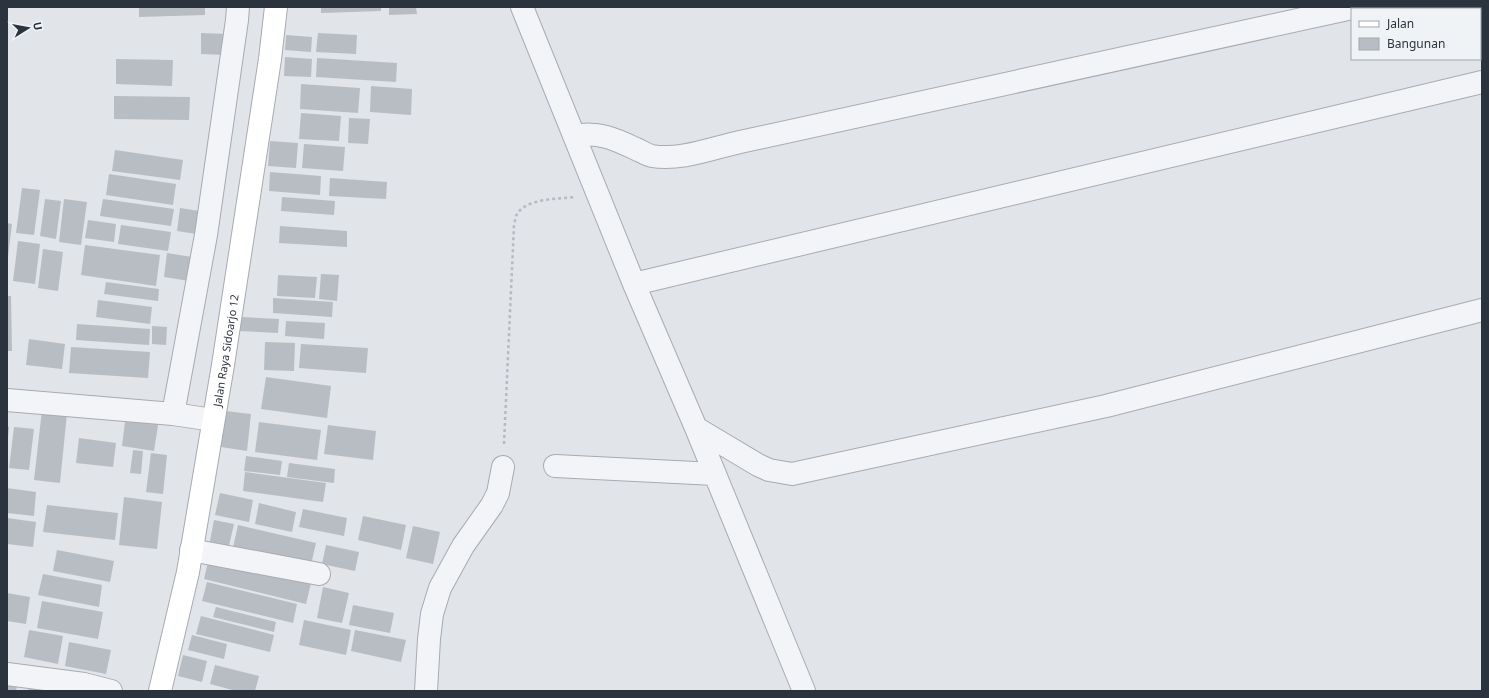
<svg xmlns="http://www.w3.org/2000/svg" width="1489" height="698" font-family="'Noto Sans',sans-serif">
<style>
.building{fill:#b8bdc4}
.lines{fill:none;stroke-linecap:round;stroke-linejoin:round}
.street-casing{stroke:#a7abb2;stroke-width:24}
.secondary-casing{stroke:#a7abb2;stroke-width:24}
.path{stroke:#b7bac0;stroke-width:2.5;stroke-dasharray:3 3;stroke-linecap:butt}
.street{stroke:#f3f4f7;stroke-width:22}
.secondary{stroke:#fff;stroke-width:22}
.labels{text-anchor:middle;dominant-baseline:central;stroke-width:4;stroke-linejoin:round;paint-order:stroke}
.street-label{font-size:11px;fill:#2b333e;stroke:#f0f3f6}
</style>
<rect width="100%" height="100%" fill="#e1e4e8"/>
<path class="building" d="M139,7H205V15L139,17Z
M321,7H381V11L321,13Z
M389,7H416L417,14L389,15Z
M201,33L228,34L227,55L201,54Z
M318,33L357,35L356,54L316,52Z
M286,35L312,37L311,52L285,50Z
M285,57L312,59L311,77L284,76Z
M317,58L397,63L396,82L316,77Z
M116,59L173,60L172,86L116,84Z
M301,84L360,88L358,113L300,109Z
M371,86L412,89L411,115L370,112Z
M114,96L190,97L189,120L114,119Z
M301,113L341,116L339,141L299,139Z
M349,118L370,119L368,144L348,143Z
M270,141L298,143L296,168L268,166Z
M304,144L345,147L343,171L302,168Z
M115,150L183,160L180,180L112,171Z
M270,172L321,176L320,195L269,191Z
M109,174L176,184L173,205L106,195Z
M330,178L387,182L386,199L329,196Z
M22,188L40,190L34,235L16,233Z
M282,197L335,201L334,215L281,211Z
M45,199L61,201L56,239L40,236Z
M64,199L87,202L81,245L59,242Z
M103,199L174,209L171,226L100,216Z
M180,208L206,212L203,235L177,231Z
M88,220L116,224L114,242L85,238Z
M7,223L12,224L8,257H7Z
M121,225L171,232L168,251L118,244Z
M280,226L347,231V247L279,243Z
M18,241L40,244L35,284L13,281Z
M85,245L160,255L156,286L81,275Z
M43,249L63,252L58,291L38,288Z
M167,253L192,257L189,281L164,277Z
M321,274L339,275L337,301L319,299Z
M278,275L317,277L315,298L277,296Z
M106,282L159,289L158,301L104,294Z
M7,296H11L12,351H7Z
M273,298L333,302L332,317L273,313Z
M98,300L152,307L150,324L96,317Z
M240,317L279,319L278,333L239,331Z
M286,321L325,323L324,339L285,336Z
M77,324L150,329L149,345L76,340Z
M152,326L167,327L166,345L152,344Z
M29,339L65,344L62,369L26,365Z
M265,342L295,343L294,371L264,370Z
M301,344L368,348L366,373L299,368Z
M71,347L150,352L148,378L69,373Z
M266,377L331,386L327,418L261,409Z
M42,410L67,413L60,483L34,480Z
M225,411L251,414L247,451L221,447Z
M126,414L159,419L154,451L122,446Z
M259,422L321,430L317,460L255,452Z
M328,425L376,431L373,460L324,454Z
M7,426L9,427L8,437L7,436Z
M14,427L34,429L29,470L9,468Z
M79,438L116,443L113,467L76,463Z
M133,450L143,451L141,474L130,473Z
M151,453L167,455L163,494L146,492Z
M246,456L282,461L280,475L244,471Z
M289,463L335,469L334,483L287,477Z
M245,472L326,483L323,502L243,491Z
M7,488L36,492L34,516L7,513Z
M220,493L253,500L249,522L215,515Z
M124,497L162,502L157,549L119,545Z
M259,503L296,512L292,532L255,524Z
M47,505L118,513L115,540L43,532Z
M303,509L347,518L344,536L299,527Z
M363,516L406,525L401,550L358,540Z
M7,518L36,522L33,547L7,544Z
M214,520L234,524L228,550L209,546Z
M238,525L316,543L310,569L232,552Z
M413,526L440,532L433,564L406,558Z
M326,545L359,552L355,571L322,564Z
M57,550L114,561L110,582L53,571Z
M209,558L311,583L306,604L204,579Z
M43,574L102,585L99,607L38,595Z
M207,582L297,604L293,623L202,601Z
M323,587L349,593L342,623L317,618Z
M7,593L30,597L26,624L7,621Z
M42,601L103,612L98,639L37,628Z
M353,605L394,613L390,633L349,625Z
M216,607L276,622L274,632L213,617Z
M201,616L274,635L270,652L196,634Z
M304,620L351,630L346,655L299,645Z
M29,630L63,636L58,664L24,657Z
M355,630L406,640L401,662L351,651Z
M192,635L227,644L224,659L188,650Z
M69,642L111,650L106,674L65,666Z
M183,655L207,661L202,682L178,676Z
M215,665L259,676L255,691H236L210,684Z
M30,683L69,691H28Z
M7,684L17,686L16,691H7Z"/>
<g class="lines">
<g class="street-casing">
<path id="street" d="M522,7L634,284L696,428L804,691
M574,136C598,131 615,139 636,149C641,151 647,155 652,156C681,161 712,148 740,142L1357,7
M634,284L1482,82
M7,400L173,414L213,420
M173,414L206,235L237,20L238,7
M696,428L758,465L769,470L792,474L1106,406L1482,310
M555,466L715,474
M191,550L319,574
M7,674L84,684L111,691
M426,691L429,639L432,614L440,588L463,546L492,505L498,493L503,467"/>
</g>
<g class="secondary-casing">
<g id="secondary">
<path id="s1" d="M160,691L188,572L223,365L270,59L276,7"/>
</g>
</g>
<path class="path" d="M504,444L514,225C515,222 515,218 516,216C524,198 558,199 575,197"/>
<use href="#street" class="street"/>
<use href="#secondary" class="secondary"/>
</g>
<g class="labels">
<g class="street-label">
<text stroke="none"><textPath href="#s1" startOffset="347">Jalan Raya Sidoarjo 12</textPath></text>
</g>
</g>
<rect width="1489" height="698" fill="none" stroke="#2b333e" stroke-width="16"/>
<rect x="1351" y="8" width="130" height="52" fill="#f0f3f6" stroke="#a1a6ac"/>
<rect x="1359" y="21" width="20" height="6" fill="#ffffff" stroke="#a1a6ac"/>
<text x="1387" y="28" font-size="12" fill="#2b333e">Jalan</text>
<rect x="1359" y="38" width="20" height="12" fill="#b8bdc4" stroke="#a1a6ac"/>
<text x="1387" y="48" font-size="12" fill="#2b333e">Bangunan</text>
<g transform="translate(28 28) rotate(79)" stroke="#f0f3f6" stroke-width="3" paint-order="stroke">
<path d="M0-3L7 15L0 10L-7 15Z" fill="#2b333e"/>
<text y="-6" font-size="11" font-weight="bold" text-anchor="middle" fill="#2b333e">U</text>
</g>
</svg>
